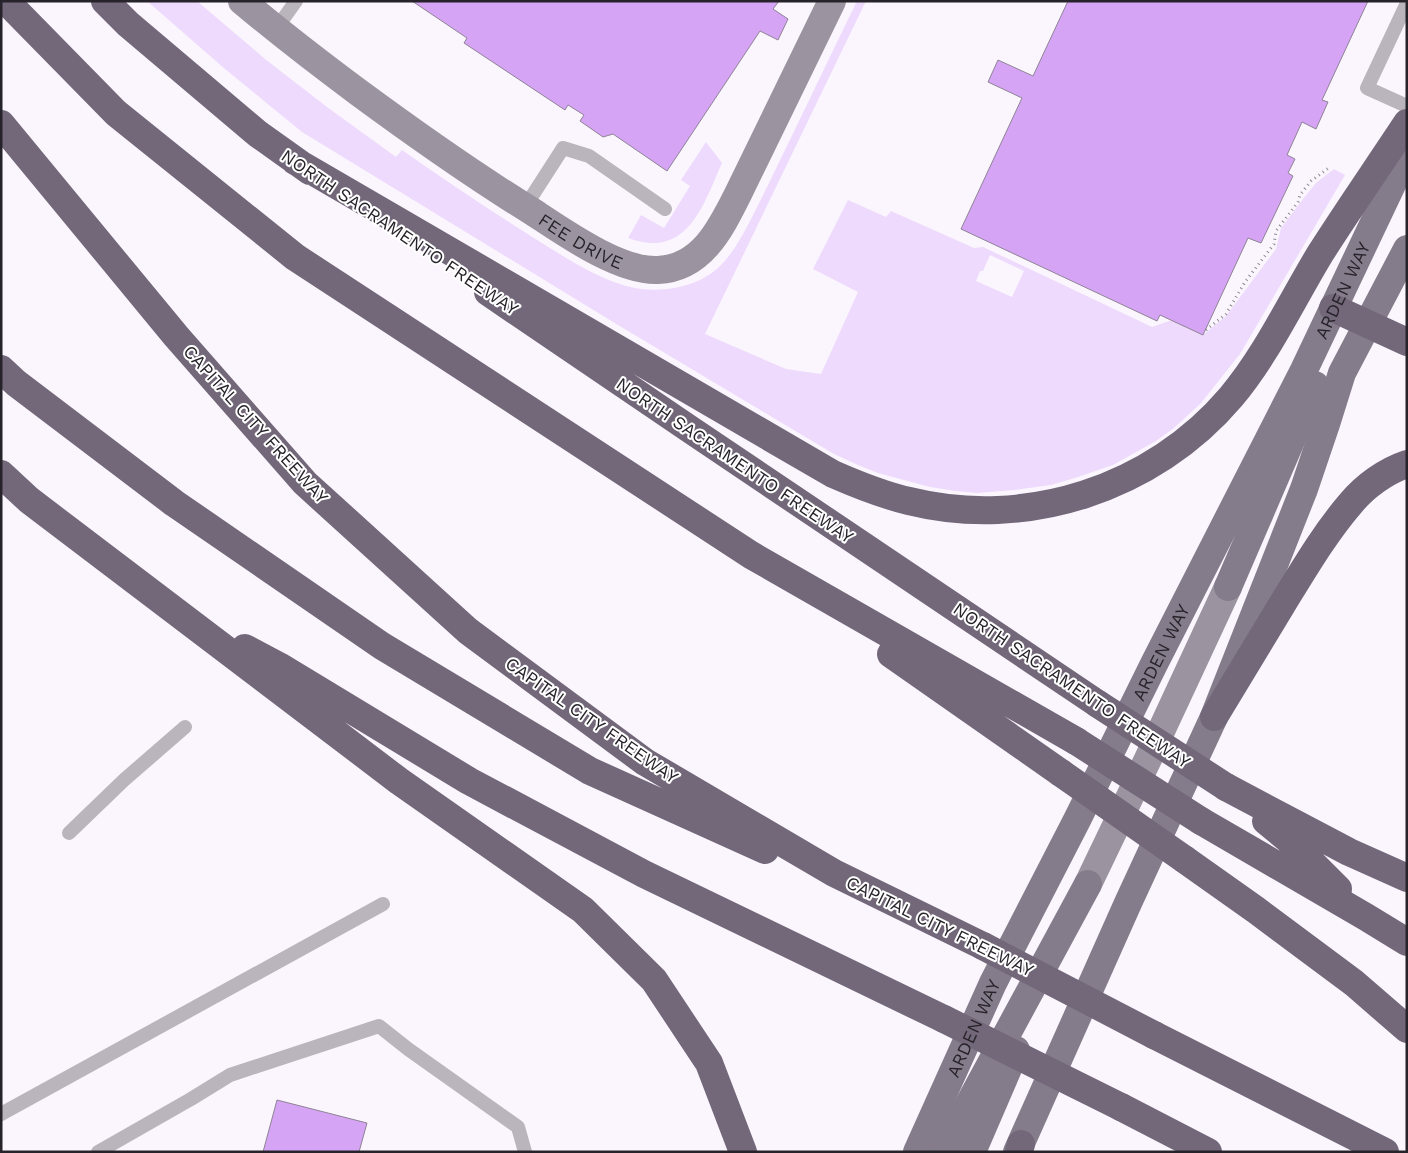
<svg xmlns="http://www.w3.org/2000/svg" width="1408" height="1153" font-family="'Work Sans',sans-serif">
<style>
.green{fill:#eedafc;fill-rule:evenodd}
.building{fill:#d6a4f5;stroke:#8e8395}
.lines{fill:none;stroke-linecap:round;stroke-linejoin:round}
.path{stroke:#8e8a91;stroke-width:3;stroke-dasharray:1 4;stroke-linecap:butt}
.lane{stroke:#bab5bd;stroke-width:14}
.secondary{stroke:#9b94a0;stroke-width:28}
.primary{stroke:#857c8b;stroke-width:28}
.highway{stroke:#726879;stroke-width:28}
.highway-bridge{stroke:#726879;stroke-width:28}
.labels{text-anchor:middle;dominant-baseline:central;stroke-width:4;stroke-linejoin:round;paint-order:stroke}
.street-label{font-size:18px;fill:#27232a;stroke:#fff}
</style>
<rect width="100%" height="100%" fill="#fbf6fe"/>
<path class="green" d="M147,1H197L265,59L327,107L396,157L402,150C445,180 489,210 534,238C565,257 599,281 635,288C663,293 699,287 720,266C739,248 756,208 768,185C798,124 827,62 857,1H866L705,334L786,369L821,374L858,292L813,269L848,200L886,217L891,211L974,248L983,247L1152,327L1172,320L1203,335L1226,316L1276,249L1281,228L1303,199L1316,183L1334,169L1345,175L1240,354L1201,403L1174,428L1156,441L1113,465L1075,478L1051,485L1014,490L977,493L956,491L930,487L878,473L858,465L834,454L792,429L618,325L302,132L225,69ZM990,255L1024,271L1012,297L976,281L980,271H983Z
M706,142L722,163C703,206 687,260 628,238L641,215L664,228L690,186L681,180Z"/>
<path class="building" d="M412,1H779L773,9L788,19L778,40L760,31L667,171L613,134L603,137L580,121L584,115L568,105L565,110L464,43L467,38Z
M1068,1H1368L1322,100L1328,102L1316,129L1302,122L1287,155L1295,159L1288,173L1293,176L1261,243L1248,238L1203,335L1160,315L1157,321L961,229L1022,98L988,82L998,60L1033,76Z
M277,1100L367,1123L359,1152H263Z"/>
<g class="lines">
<path class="path" d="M1206,330L1226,314L1245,282L1274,244L1276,231L1298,202L1300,195L1311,181L1330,167"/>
<path class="lane" d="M1407,3L1367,88L1407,106
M276,29L296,1
M525,207L563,148L589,156L665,209
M69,833L124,780L185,727
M1,1114L383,904
M98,1152L191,1099L230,1075L379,1026L408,1049L518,1127L525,1152"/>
<g class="secondary">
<path id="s1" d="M242,1C280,33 319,63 358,92C415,134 473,175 533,212C565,233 620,272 658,270C702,268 721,228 738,194L832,1"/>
<path d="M1088,884L1148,759L1228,587"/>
</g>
<g class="primary">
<path d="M1228,587L1315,385"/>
<path id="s2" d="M917,1152L993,983L1077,820L1154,664L1304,370L1407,153"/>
<path d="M943,1152L1088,884"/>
<path d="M972,1152L1016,1050"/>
<path d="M1017,1152L1128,903L1214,717L1304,489L1326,424L1342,373L1407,249"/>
</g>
<path class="highway" d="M6,1L116,113L295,257L751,555L1076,741
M105,1L128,24L258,134L310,171
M1,124L176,336L305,483L468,631L645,762L834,873L983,946
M295,161L833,474C858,485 883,495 909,501C1026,530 1153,489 1231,397C1267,354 1291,302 1320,254C1348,210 1378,167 1407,123
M488,292L691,430L1098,704
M1333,308L1407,342
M1,369L16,383L174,503L382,646L590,771L765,850
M1,474L29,500L399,781L583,910L654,980L709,1063L743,1152
M245,648L279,666L469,781L644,874L944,1019
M891,654L1061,773
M1214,717C1237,679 1260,641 1283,603C1304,569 1325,533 1351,503C1365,486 1386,471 1407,464
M1226,787L1349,852L1407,878
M1201,821L1366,917L1407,942
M1266,821L1289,840L1338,889
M1184,859L1256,910L1354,983L1407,1029
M1154,1035L1385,1152
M1121,1107L1208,1152
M1019,1152L1021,1144"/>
<path class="highway-bridge" d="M1098,704L1226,787
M1076,741L1201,821
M1061,773L1184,859
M983,946L1154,1035
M944,1019L1121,1107"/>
</g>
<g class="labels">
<g class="street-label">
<text transform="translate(400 232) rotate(34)">NORTH SACRAMENTO FREEWAY</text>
<text stroke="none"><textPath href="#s1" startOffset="416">FEE DRIVE</textPath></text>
<text stroke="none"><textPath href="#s2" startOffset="961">ARDEN WAY</textPath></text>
<text transform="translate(256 424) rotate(48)">CAPITAL CITY FREEWAY</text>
<text transform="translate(735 460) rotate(34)">NORTH SACRAMENTO FREEWAY</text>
<text stroke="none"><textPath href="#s2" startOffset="556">ARDEN WAY</textPath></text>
<text transform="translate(1072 685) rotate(34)">NORTH SACRAMENTO FREEWAY</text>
<text transform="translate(592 720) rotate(35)">CAPITAL CITY FREEWAY</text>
<text transform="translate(940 926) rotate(26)">CAPITAL CITY FREEWAY</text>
<text stroke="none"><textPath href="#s2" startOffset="136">ARDEN WAY</textPath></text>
</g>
</g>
<rect width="1408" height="1153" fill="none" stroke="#27232a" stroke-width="5"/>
</svg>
